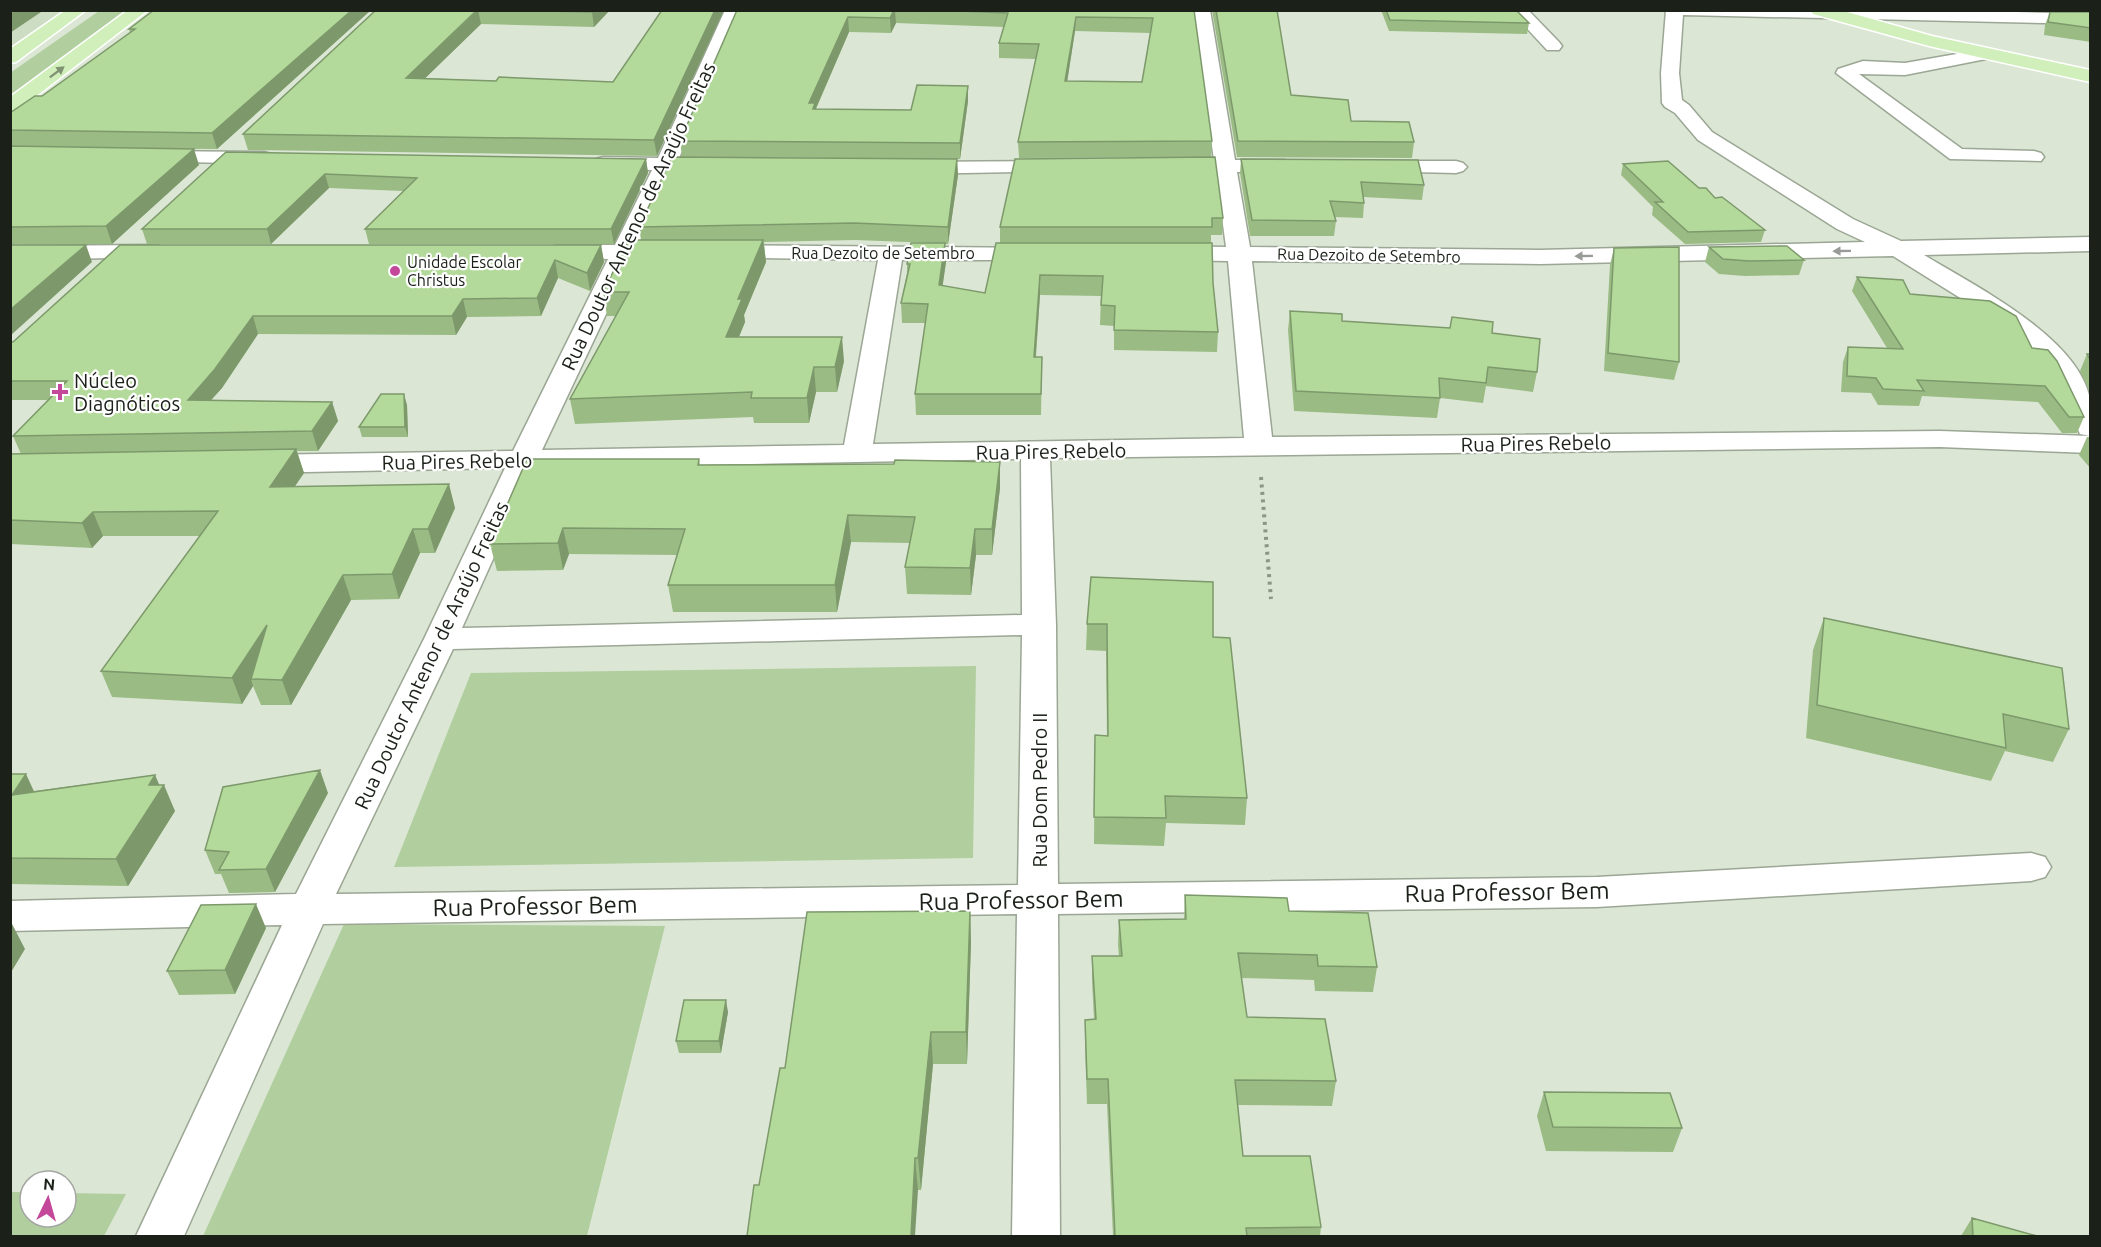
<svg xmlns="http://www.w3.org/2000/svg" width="2101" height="1247" font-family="Ubuntu,sans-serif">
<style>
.built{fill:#cdddc3}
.green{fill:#b1ce9f}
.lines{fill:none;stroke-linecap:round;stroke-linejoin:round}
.minor-casing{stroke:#9ba694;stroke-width:3}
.major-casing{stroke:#fff;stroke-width:3}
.path{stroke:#8c9587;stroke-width:4;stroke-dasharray:3 4.5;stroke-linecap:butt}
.minor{fill:#fff;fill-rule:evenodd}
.major{fill:#d0efbb;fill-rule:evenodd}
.wall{fill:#9abb84;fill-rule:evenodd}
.shaded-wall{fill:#7d996c}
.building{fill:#b3da9a;stroke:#7d996c;stroke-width:1.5;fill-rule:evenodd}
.oneway{fill:#7f9272}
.oneway2{fill:#989b98}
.poi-dot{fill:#c34899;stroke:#fff;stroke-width:2}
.labels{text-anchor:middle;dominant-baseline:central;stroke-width:4.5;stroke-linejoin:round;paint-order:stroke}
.far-street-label{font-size:16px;fill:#1b2019;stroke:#fff}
.far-poi-label{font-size:16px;fill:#1b2019;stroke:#fff;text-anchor:start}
.street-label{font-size:20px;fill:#1b2019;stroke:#fff}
.poi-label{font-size:20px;fill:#1b2019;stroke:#fff;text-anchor:start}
.near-street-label{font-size:24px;fill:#1b2019;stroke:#fff}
</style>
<rect width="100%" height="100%" fill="#dbe7d4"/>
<path class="built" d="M11,11H70L11,50Z"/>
<path class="green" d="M99,11H132L11,99L10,73Z
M976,666L973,858L394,867L471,673Z
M344,924L665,926L587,1236H203Z
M11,1192H30V1217H66V1193L126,1194L104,1236H11Z"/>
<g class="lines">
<g class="minor-casing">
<path id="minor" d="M725,10H742L679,158L721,161L725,165L721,169L673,171L638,245L677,247L681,252L677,257L632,259L542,450L844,445L878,260L712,257L708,252L712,247L720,245L1046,248L1050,253L1046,258L1038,260H902L873,444L1244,438L1228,261L1167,260L1159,258L1155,253L1159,248L1167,246L1226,247L1216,172L1163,170L1159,166L1163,162L1214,160L1193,10H1210L1235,160H1284L1291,162L1295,166L1291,170L1284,172H1237L1250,247L1540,250L1865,242L1837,229L1698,140L1675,113L1665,107L1662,103L1661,73L1666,10H1939L2090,14V24L1683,15L1679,73L1682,100L1689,105L1712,132L1853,219L1901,241L2090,237V251L1924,255C1975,286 2078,337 2090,399C2093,411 2090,425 2090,436L2080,434L2053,375L2018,334L1893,256L1540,264L1252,261L1272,437L1940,431L2090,436V453L1940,447L1050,458L1056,625L1058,884L1597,877L2031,853L2045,857L2051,867L2045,877L2031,881L1597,907L1058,914L1060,1236H1012L1017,914L323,924L184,1236H136L282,925L10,931V901L296,894L424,639L505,468L257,473L247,470L243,464L247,458L257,455L513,451L608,259L550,257L546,252L550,247L558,245H615L652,170L603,169L596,167L592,163L596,159L603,157L658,158ZM1021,459L1022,615L462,628L534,468ZM1022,635L1018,885L336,894L453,649Z
M1510,10H1528L1559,42L1562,46L1559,50H1547Z
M1985,49L1991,50L1994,54L1991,58L1905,75L1859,74L1962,149L2034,151L2041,153L2044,157L2041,161L1950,159L1836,73L1838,69L1863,61L1905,63Z
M153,151L264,152L271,154L274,158L271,162L264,164L146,161L143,157L146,153Z
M1059,161L1066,163L1070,167L1066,171L912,174L905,172L901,168L905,164L912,162Z
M1374,161H1456L1463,163L1467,167L1463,171L1456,173L1367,171L1363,167L1367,163Z
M156,245L164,247L168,252L164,257L10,260V246Z"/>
</g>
<g class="major-casing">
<path id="major" d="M66,10H86L16,62L10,63V49Z
M128,10H148L17,111L10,113V97Z
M1811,10H1840L1932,36L2090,70V82L1929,46L1813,14Z"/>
</g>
<path class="path" d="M1261,477L1271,599"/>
<use href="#minor" class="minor"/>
<use href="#major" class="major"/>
</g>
<path class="wall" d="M371,10L217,149L107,148L199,165L112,244H10V113L42,96L130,33L129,29Z
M376,10H610L594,27L481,24L425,78L496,81L613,82L662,10L657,156L248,150L243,134Z
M737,10H1194L1212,141L1211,157L1019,158L1018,142L1036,59L999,58V43L1004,27L896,23L891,33L849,32L816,109L911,110L968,86V101L960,159L682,157L680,141ZM1075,31L1150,33L1142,82L1067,81Z
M1212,10H1277L1291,95L1351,121L1414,142L1412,158L1237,157Z
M1381,10H1516L1529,23L1527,34L1389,31Z
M2038,10H2091V42L2044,35L2045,25L2050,12H2090Z
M226,152L646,159L648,173L614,244H369L365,229L403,191L329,188L271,244H147L142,229Z
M957,159L958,175L948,244H945L946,262L942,286L985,293L1000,243V227L1015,159L1223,218L1222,235H1211V243L1213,283L1218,332L1217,352L1114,350V326L1100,325L1101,296L1040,295L1036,357H1042L1041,415H916L915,394L925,323H902L901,303L907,273V264L934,243L855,240L764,242L766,262L744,315L745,322L739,337L844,361L837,392H816L809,423H754L753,417L575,424L570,399L616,316H607L603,292L641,240L639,227Z
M1241,159L1424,185L1422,200L1363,197L1364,203L1363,218L1334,217L1336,221L1334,236H1250L1240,173Z
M1623,164L1699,188L1765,230L1761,242L1685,244L1652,215L1653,207L1621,175Z
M601,245L604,262L590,291L558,278L541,316L467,317L456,335L258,334L222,388L211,400L332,402L338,421L318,451H297L304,473L295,486L455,508L435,553H420L399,599L351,600L291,705H261L253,686L242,704L112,697L101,671L200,536H103L92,548L10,544V454H21L13,436L48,400H10V342Z
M1709,247L1804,260L1799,275L1745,276L1719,274L1705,262Z
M1614,248L1679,362L1674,380L1604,371L1610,265Z
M1857,277L1910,294L2032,348L2084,417L2077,433H2062L2038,402L1922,396L1919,406L1878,405L1871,393L1841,392L1843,362L1848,347L1887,348L1852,291Z
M1290,311L1342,321L1492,333L1537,372L1533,392L1486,386L1483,403L1440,398L1437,418L1294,411L1288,330Z
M2087,354H2091V394L2080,371Z
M407,405L408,437H362L359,427Z
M2087,437H2091V469L2079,455Z
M699,459L700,465L894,464L1000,462V488L992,555H976L971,595L907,594L905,567L910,543L851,542L837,612H673L668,585L677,555L569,554L563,570L497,571L490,544Z
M1091,577L1213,637L1247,798L1245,825L1166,823L1164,846L1094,844L1095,735L1107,736L1106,651L1086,650L1087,624Z
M1824,618L2069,729L2053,762L2005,751L1991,781L1806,738L1813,650Z
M10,774L34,791L155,775L159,785L175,811L128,886L10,884Z
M328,793L275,892L229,893L221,874H215L205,850Z
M1185,895L1289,911L1377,967L1373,992L1315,991L1314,980L1241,978L1247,1017L1336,1081L1332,1106L1238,1105L1243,1156L1321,1227L1320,1236H1113L1107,1104H1087L1085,1045V1020L1094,1019L1092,981V956H1119L1118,945L1119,920L1184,919Z
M970,911L971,942L967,1064H933L921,1190L759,1185L785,1068Z
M266,928L235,994L179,995L167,971Z
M728,1012L721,1053H679L676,1041Z
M1544,1092L1682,1128L1673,1152L1546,1151L1537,1116Z
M1972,1218L2037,1236H1961Z"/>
<path class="shaded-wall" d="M17,10H44L10,33V15Z
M352,10H371L217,149L212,133Z
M478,10L481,24L410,93L406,78Z
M594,10H610L594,27L592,12Z
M715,10H724L657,156L654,140Z
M894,10H895L896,23L891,33L890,18Z
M848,17L849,32L816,108L817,119L809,103Z
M1076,17L1075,31L1065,96V81Z
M968,86V101L960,159V143Z
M194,149L199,165L112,244L106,226Z
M646,159L648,173L614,244L611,229Z
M957,159L958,175L948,244V227Z
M325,174L329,188L271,244L267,229Z
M763,240L766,262L744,315L745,322L729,361L726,337L738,299Z
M945,243L946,262L940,305L939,285Z
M86,245L92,262L10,336V310Z
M601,245L604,262L590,291L587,273Z
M555,260L558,278L541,316L537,298Z
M1040,275V295L1034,378V357Z
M463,299L467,317L456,335L452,316Z
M253,316L258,334L222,388L194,419L188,400Z
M842,337L844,361L837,392L835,367Z
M814,367L816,392L809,423L807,398Z
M404,394L407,405L408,437L405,427Z
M332,402L338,421L318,451L312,431Z
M296,449L304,473L278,511L270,487Z
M1000,462V488L992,555V529Z
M449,484L455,508L435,553L428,529Z
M93,512L103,536L92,548L82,523Z
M848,515L851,542L837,612L835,585Z
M563,528L569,554L563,570L558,543Z
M413,529L420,553L399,599L392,574Z
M975,529L976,555L971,595L970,568Z
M343,575L351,600L291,705L282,680Z
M267,625L251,679L253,686L242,704L232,678Z
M320,770L328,793L275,892L266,869Z
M26,774L38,800L12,795Z
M155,775L161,789L164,785L175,811L128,886L116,859L149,785Z
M256,904L266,928L235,994L225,970Z
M970,911L971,942L967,1064L966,1032Z
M11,922L25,949L10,974V923Z
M726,1000L728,1012L721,1053L719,1041Z
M931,1032L933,1064L921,1190L918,1158Z
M915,1158L918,1190L915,1236H911Z"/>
<path class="building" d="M10,10H17L10,15Z
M154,10H352L212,133L10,130V113L35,96H42L135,29H129Z
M376,10H477L406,78L496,81L499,77L613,82L662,10H715L654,140L243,134Z
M492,10H594L592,12Z
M737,10H894L890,18L848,17L809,103H815L813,109L911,110L917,85L968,86L960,143L680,141Z
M933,10H1194L1212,141L1018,142L1039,44L999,43L1008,13ZM1076,17L1153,18L1142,82L1065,81Z
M1216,10H1277L1291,95L1348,100L1351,121L1409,122L1414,142L1238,141Z
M1386,10H1516L1529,23L1390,20Z
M2050,12H2091V28L2048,22Z
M10,146L194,149L106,226L10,227Z
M226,152L646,159L611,229H365L417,178L325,174L267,229H142Z
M672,157L957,159L948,227L854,223L639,227Z
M1215,157L1223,218H1212V227H1000L1015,159Z
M1241,159L1418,160L1424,185L1361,182L1364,203L1330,201L1336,221L1252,220Z
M1668,161L1699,188H1706L1715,198L1722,197L1765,230L1688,232L1655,202H1663L1623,164Z
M629,240H763L738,299H742L726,337H842L835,367H814L807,398H751L752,392L570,399L629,292H603Z
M911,243H945L939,285L985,293L996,243H1212L1213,283L1218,332L1114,330L1115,306L1101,305L1103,276L1040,275L1034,357H1042L1041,394H915L928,304L901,303L910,264H907Z
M10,245H86L10,310Z
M120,245H601L587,273L555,260L537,298L463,299L452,316H253L215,369L188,400L332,402L312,431L13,436L67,381H10V342H13Z
M1787,246L1804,260L1749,261L1723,259L1709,247Z
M1679,247V362L1608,353L1614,248Z
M1857,277L1903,280L1910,294L1990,301L2016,316L2032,348L2048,350L2057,361L2084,417H2069L2045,386L1917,380L1924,391L1883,389L1876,378L1847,376L1848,347L1903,349Z
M1290,311L1342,314V321L1450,328L1452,317L1493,322L1492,333L1540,339L1537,372L1488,367L1486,383L1439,378L1440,398L1296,391Z
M2087,354H2091V361Z
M381,394H404L405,427H359Z
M296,449L270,487L449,484L428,529H413L392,574L343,575L282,680L251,679L267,625L232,678L101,671L218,511L93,512L82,523L10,520V454Z
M527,459H699L698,465L894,464L895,460L1000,462L992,529H975L970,568L905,567L915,517L848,515L835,585H668L685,529L563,528L558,543L490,544Z
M1091,577L1213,582V637L1230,638L1247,798L1165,796L1166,818L1094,817L1095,735L1108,736L1107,624H1087Z
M1824,618L2062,668L2069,729L2003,714L2006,748L1817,705Z
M320,770L266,869L219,870L229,852L205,850L223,787Z
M10,774H26L12,795L155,775L149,785H164L116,859L10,858Z
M1185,895L1287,898L1289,911L1368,913L1377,967L1318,966L1317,955L1238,953L1247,1017L1325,1019L1336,1081L1235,1080L1243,1156H1310L1321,1227L1246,1228L1247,1236H1115L1108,1079H1087L1085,1020L1096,1019L1092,956H1122L1119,920L1186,919Z
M256,904L225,970L167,971L201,905Z
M970,911L966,1032H931L918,1158H915L911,1236H747L754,1185H759L780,1068H785L807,912Z
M684,1000H726L719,1041H676Z
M1544,1092L1670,1093L1682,1128L1553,1127Z
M1972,1218L2037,1236H1973Z"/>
<defs><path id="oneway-solid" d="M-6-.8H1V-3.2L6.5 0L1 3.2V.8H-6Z" transform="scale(1.5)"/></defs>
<use class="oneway" href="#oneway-solid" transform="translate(57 72) rotate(-37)"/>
<g class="oneway2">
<use href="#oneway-solid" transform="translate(1842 251) rotate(179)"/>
<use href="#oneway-solid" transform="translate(1584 256) rotate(179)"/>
</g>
<g class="poi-dot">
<circle cx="395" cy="271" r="6"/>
<path d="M57 383h6v6h6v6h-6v6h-6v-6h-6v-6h6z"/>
</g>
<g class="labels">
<g class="far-street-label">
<text x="883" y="253">Rua Dezoito de Setembro</text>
<text transform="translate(1369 255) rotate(1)">Rua Dezoito de Setembro</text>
</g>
<g class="far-poi-label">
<text x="407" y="262">Unidade Escolar<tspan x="407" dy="18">Christus</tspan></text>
</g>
<g class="street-label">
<text transform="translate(638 216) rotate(-65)">Rua Doutor Antenor de Araújo Freitas</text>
<text transform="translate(1536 443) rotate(-1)">Rua Pires Rebelo</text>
<text transform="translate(1051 451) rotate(-1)">Rua Pires Rebelo</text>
<text transform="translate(457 461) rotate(-1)">Rua Pires Rebelo</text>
<text transform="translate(431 655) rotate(-65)">Rua Doutor Antenor de Araújo Freitas</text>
<text transform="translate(1039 790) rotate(-90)">Rua Dom Pedro II</text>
</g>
<g class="poi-label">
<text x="74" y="380">Núcleo<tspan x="74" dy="23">Diagnóticos</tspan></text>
</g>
<g class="near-street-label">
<text transform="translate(1507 892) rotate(-1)">Rua Professor Bem</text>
<text transform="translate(1021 900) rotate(-1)">Rua Professor Bem</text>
<text transform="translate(535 906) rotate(-1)">Rua Professor Bem</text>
</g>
</g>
<rect width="2101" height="1247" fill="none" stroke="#1b2019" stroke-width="24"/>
<g transform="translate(48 1199) rotate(5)"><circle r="28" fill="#ffffff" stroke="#a4a6a3" stroke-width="1.5"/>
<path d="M0-4.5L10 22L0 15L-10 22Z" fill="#c34899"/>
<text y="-9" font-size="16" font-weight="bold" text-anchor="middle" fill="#1b2019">N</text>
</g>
</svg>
